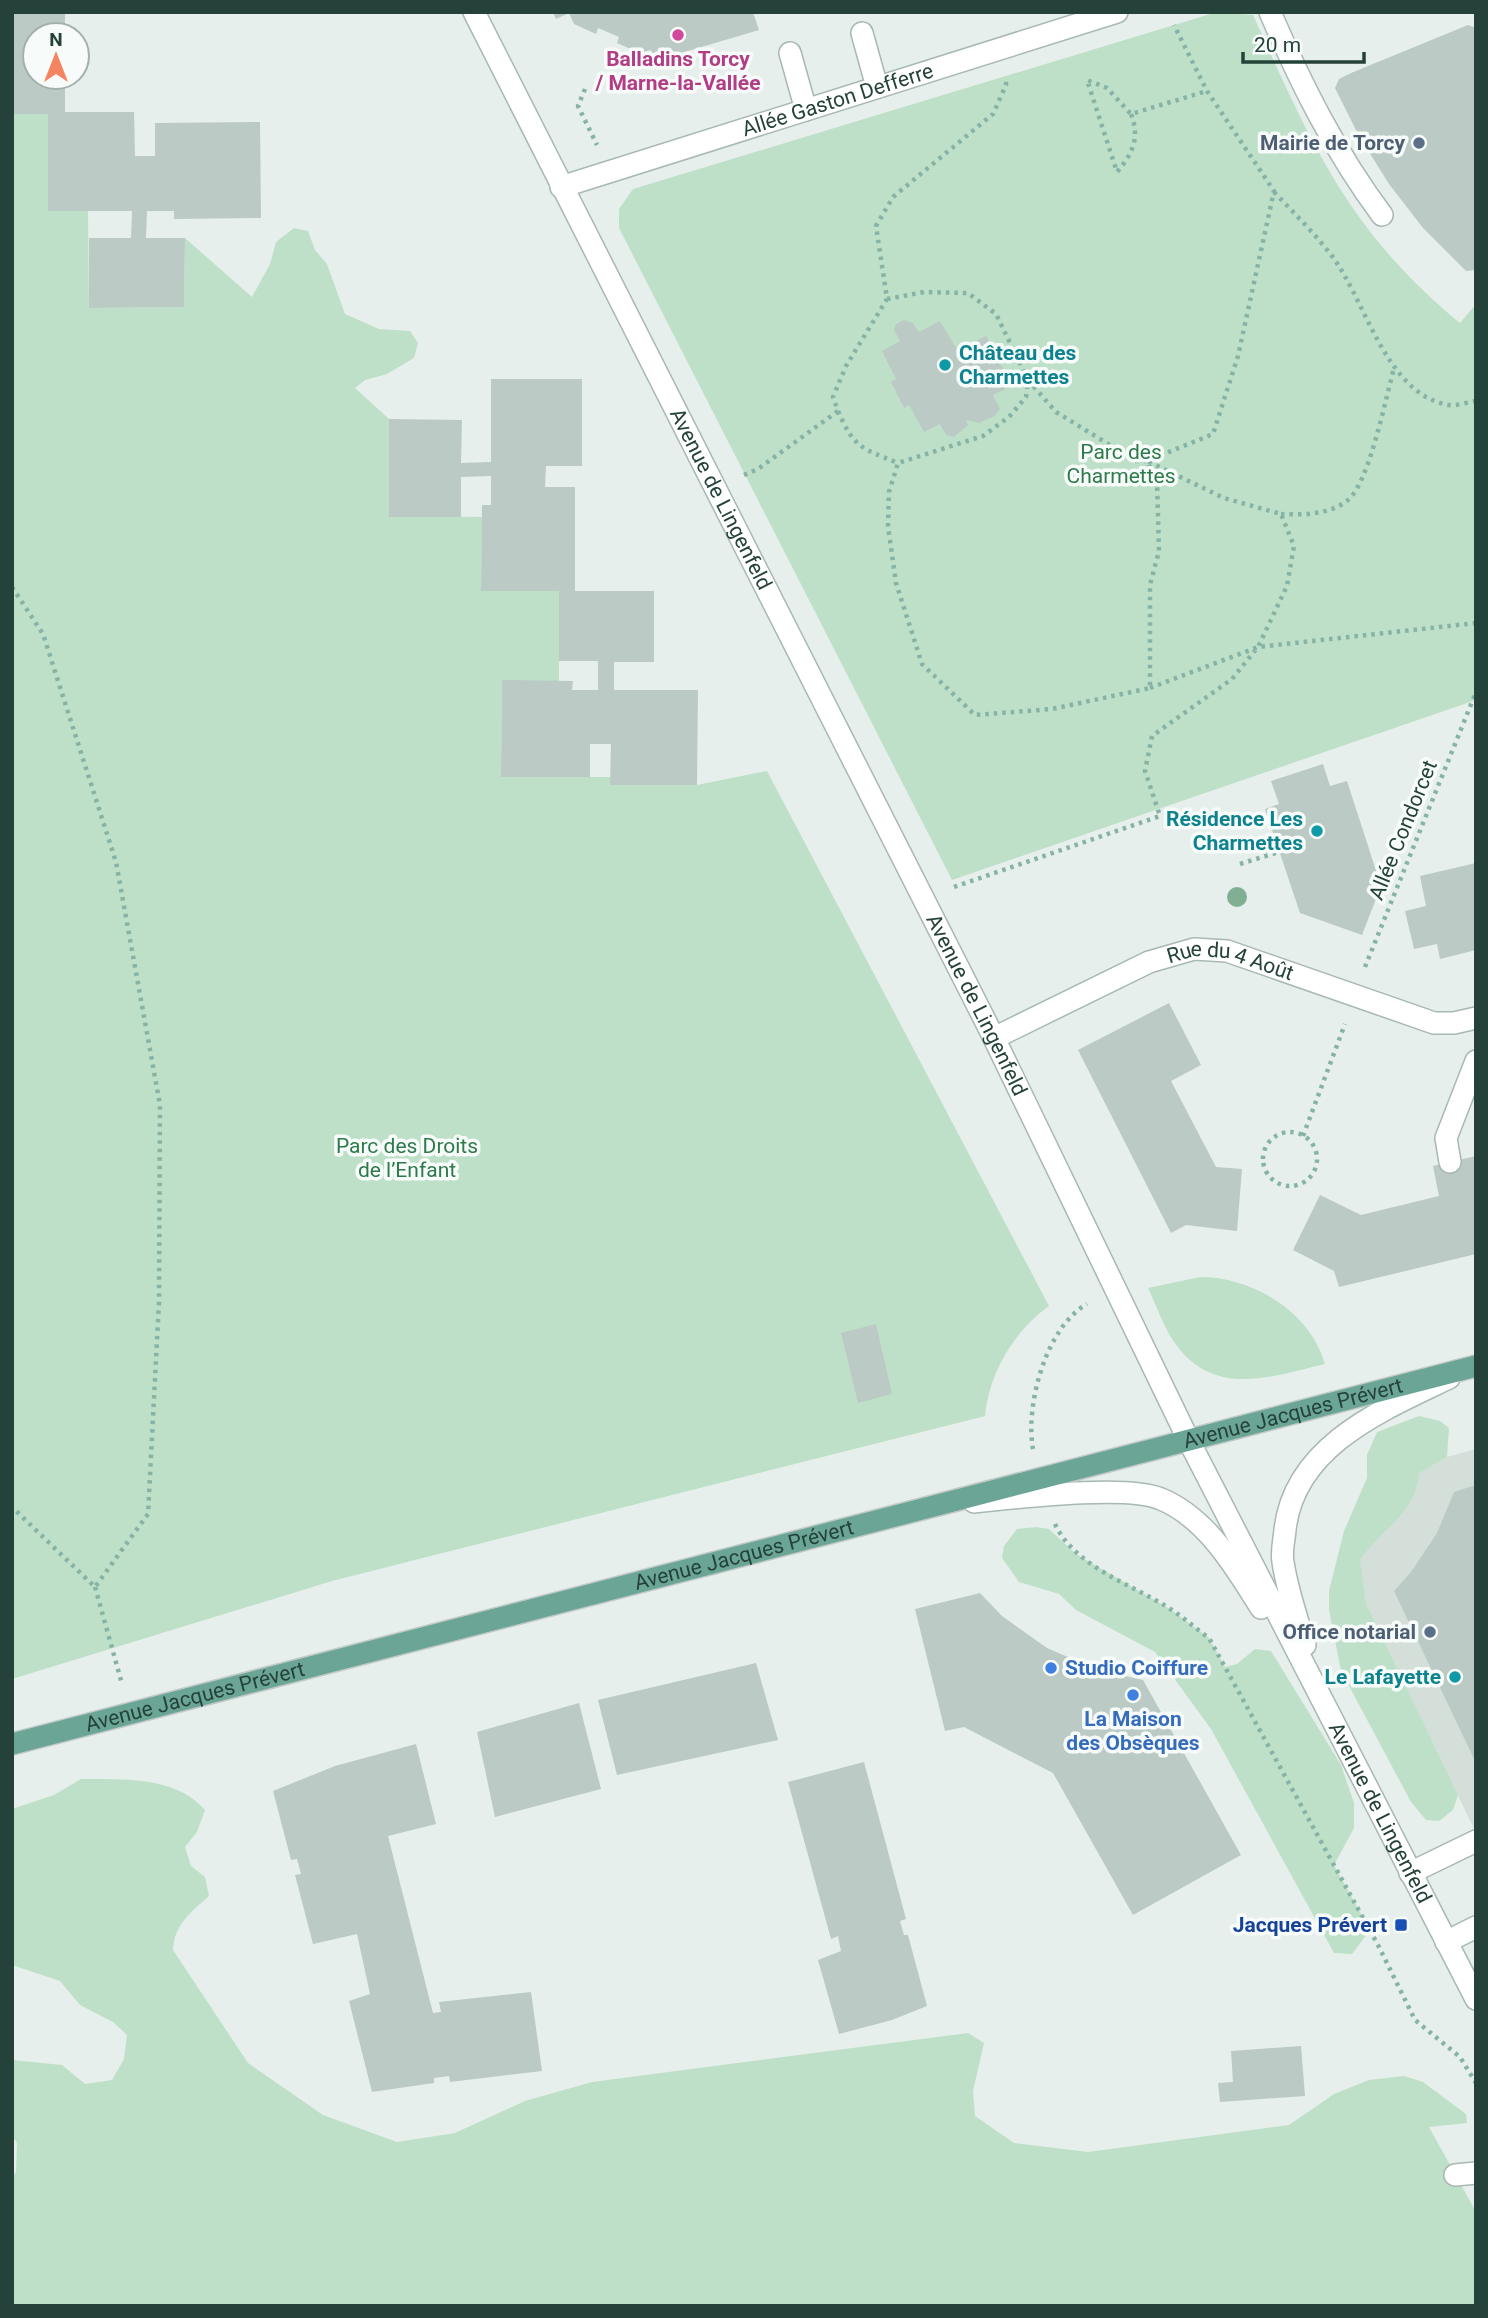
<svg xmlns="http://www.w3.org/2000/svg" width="1488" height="2318" font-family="Roboto,sans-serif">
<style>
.built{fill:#d4dfda}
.green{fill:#bfe0c8}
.building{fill:#bbcac4}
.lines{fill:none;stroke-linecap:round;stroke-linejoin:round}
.minor-casing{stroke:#a8b8b2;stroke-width:24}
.major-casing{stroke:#c2cac8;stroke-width:24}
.path{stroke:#86b3a5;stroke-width:4.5;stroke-dasharray:3.5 5;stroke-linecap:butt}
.minor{stroke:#fff;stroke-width:21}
.major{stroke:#6aa596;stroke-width:21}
.tree{fill:#80af93}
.hotel-dot{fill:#d1479c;stroke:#f7fbf9;stroke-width:2.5}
.service-dot{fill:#5c6f8a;stroke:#f7fbf9;stroke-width:2.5}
.culture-dot{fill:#0f9aa8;stroke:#f7fbf9;stroke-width:2.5}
.shop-dot{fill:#3f7fe0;stroke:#f7fbf9;stroke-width:2.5}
.transit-dot{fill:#1a4fb4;stroke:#f7fbf9;stroke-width:2.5}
.labels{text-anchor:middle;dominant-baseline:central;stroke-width:7;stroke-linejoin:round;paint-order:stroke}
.hotel-label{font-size:21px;font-weight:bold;fill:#b23c85;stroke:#f7fbf9}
.street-label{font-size:21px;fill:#24423a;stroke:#f7fbf9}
.service-label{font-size:21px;font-weight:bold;fill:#4e5e75;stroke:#f7fbf9;text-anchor:end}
.culture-label{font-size:21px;font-weight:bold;fill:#0d838f;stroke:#f7fbf9;text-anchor:end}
.park-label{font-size:21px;fill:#2d7a4b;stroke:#f7fbf9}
.shop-label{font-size:21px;font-weight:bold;fill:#366cbe;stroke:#f7fbf9;text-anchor:start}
.transit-label{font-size:21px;font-weight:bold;fill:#164399;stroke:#f7fbf9;text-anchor:end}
</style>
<rect width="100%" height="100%" fill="#e6efeb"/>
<path class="built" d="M1476,1449V1833L1366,1603L1357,1542L1398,1484L1447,1457Z"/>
<path class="green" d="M1217,12L1253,15C1311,143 1348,231 1460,323L1476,304V700L952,880L619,228V209L633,189Z
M12,114H48V211H88L89,308L184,307L185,238L252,297L270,264L276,242L294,228L308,231L315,250L327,264L345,314L379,329L410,331L418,343L414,358L387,374L365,380L355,388L389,419V516L482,517L481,591H559V681H502L501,777H610L611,785H697L767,771L1049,1306C1014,1331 989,1373 985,1416L332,1581L12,1679Z
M1200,1277C1252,1277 1310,1311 1325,1364C1274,1376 1216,1398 1177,1346C1164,1329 1157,1307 1148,1288Z
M1419,1416L1440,1421L1449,1428L1447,1457L1419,1473C1415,1516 1382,1527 1360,1560L1366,1603L1458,1795L1453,1810L1439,1821L1426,1820L1411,1802L1341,1671L1329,1610V1591L1344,1531L1367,1478V1455L1377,1432Z
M1036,1527L1049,1529L1076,1554L1170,1609L1209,1638L1225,1667L1237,1664L1255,1649L1271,1651L1341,1765L1354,1803V1828L1334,1865L1370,1930L1352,1954L1334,1953L1211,1729L1155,1652L1076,1610L1059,1594L1019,1582L1002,1558L1004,1546L1017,1529Z
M81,1779C123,1779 176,1776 205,1810L197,1832L185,1847L191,1866L205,1877L209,1896C191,1912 174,1925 173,1950L248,2063L323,2115L397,2142L455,2133L525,2101L592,2082L968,2033L984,2043L973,2091L975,2116L1014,2143L1088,2152L1289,2125L1334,2094L1369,2080L1404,2076L1423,2082L1466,2114L1467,2123L1429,2127L1476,2212V2306H12V2177L16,2172L17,2143L12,2136V2060L62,2065L85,2084L112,2080L124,2059L127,2035L113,2022L80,2005L60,1981L12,1965V1809L54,1795Z"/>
<path class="building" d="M12,12H65V35H35V77H65V112H134L135,156H155V123L260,122L261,218L174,219V211H147L146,238H185L184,307L89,308V238H131L132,211H48V114H12Z
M553,12H753L759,30L654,61L651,50L640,53L617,43L619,37L598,28L596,34L574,24L569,13L556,19Z
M1468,25L1476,28V270L1466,271L1423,228L1389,184L1359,136L1335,88L1339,79L1351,73Z
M904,320L913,323L919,332L940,321L956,348L961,349L986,336L1012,386L993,395L1000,409L995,416L979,423L966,420L968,425L954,437L946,435L940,424L924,432L909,405L904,408L891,382L896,379L882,351L900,341L894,330L896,324Z
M491,379H582V466H546L545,487H575V591H654V662H614V690H698L697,785H610L611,744H590V777H501L502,680L573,681L572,690H598V661H559V591H481L482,505H491V476L461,477V517H389V419L462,420L461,463L491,462Z
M1323,764L1330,786L1347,781L1381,886L1362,935L1300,913L1265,809L1279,804L1271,781Z
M1476,863V950L1440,959L1437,944L1414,949L1405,911L1426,906L1420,876Z
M1169,1003L1201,1065L1171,1081L1216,1167L1242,1169L1237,1231L1186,1225L1171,1233L1078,1050Z
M1476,1156V1254L1339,1287L1334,1271L1293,1250L1320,1195L1361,1215L1439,1196L1433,1166Z
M876,1324L892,1394L858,1403L841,1333Z
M1476,1485V1763L1394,1591L1411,1572L1437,1533L1454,1492Z
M980,1593L1002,1616L1047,1648L1098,1670L1143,1680L1241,1855L1133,1915L1053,1773L964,1727L945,1731L915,1609Z
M756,1663L778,1740L617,1775L598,1700Z
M579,1703L601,1789L495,1817L477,1732Z
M416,1744L436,1824L388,1836L433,2013L441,2012L439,2002L531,1992L542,2071L450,2082L449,2076L434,2078V2083L372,2092L349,2001L370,1994L357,1934L313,1944L295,1875L301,1874L297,1859L291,1860L273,1791L335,1766Z
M864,1762L906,1919L900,1921L904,1935H908L927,2006L892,2020L839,2034L818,1960L841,1951L838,1936L831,1939L788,1782Z
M1301,2046L1305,2096L1220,2102L1218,2083L1233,2082L1231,2051Z"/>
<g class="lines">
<g class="minor-casing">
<g id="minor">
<path id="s1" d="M474,12L994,1038L1189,1441L1476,1999"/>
<path d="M1270,12C1301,84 1335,152 1382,215"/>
<path d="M862,33L877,87"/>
<path d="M790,53L806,110"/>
<path id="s2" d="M561,187L1117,12"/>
<path id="s3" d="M994,1038L1149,962L1194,949L1227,951L1434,1023H1454L1476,1018"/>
<path d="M1450,1162L1446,1138L1476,1061"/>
<path d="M974,1502C1015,1498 1127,1484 1161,1499C1207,1518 1236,1568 1261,1608"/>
<path d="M1305,1645C1297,1618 1287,1590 1283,1562C1281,1552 1284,1541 1285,1530C1294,1446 1382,1410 1449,1378"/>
<path d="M1410,1873L1476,1841"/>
<path d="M1446,1942L1476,1927"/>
<path d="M1455,2175L1476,2173"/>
</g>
</g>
<g class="major-casing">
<g id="major">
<path id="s4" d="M12,1744L1476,1366"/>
</g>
</g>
<path class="path" d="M585,89L578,106L597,145
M1131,114C1140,138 1133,153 1117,172L1087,80L1107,88L1131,114L1207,91
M1274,192C1294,213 1315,234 1332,256C1366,301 1386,395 1449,405C1457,406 1468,402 1476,401
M887,299L924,292L968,293L996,314L1028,380L1026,397L1009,417L983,436L898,463
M1028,380L1056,412L1136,461H1147L1213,434L1238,356L1274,191L1207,91L1174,25
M838,411C854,448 861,448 898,463L889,492L888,526L896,583L922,664L975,715L1052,709L1150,688V585L1159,551L1157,481L1147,461L1224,498L1281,514L1294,546L1287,586L1258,647L1232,679L1152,736L1145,771L1160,816L951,888
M744,475L758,469L838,411L833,397L846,366L887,299L876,226L893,197L993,114L1006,85V79
M1281,514C1303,515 1329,515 1348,500C1369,483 1386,397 1394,368
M12,587L43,634L116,862L160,1105L159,1302L148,1514L95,1587L12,1507
M1150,688L1258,647L1476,623
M1240,864L1279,852
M1365,967L1476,692
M1263 1159a27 27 0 1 1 54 0a27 27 0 1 1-54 0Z
M1303,1136L1345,1024
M1033,1449C1025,1405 1046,1327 1087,1304
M1055,1524C1075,1567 1131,1584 1169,1608C1183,1617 1195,1628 1209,1638L1379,1947L1415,2020L1460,2057L1476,2083
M95,1587L122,1684"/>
<use href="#minor" class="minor"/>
<use href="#major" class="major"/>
</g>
<circle class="tree" cx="1237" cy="897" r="10"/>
<circle class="hotel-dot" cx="678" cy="35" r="7"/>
<g class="service-dot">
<circle cx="1419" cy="143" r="7"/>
<circle cx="1430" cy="1632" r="7"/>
</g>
<g class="culture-dot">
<circle cx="945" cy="365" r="7"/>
<circle cx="1317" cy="831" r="7"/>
<circle cx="1455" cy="1677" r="7"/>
</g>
<g class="shop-dot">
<circle cx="1051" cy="1668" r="7"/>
<circle cx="1133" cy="1695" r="7"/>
</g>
<rect class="transit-dot" x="1394" y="1918" width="14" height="14" rx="3.5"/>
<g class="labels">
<g class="hotel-label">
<text x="678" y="59">Balladins Torcy<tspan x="678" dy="24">/ Marne-la-Vallée</tspan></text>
</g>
<g class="street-label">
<text stroke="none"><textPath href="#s2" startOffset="290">Allée Gaston Defferre</textPath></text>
<text stroke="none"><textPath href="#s1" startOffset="546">Avenue de Lingenfeld</textPath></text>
<text transform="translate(1403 830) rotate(-68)">Allée Condorcet</text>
<text stroke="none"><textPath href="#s3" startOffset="257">Rue du 4 Août</textPath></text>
<text stroke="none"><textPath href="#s1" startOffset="1113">Avenue de Lingenfeld</textPath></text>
<text stroke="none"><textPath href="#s4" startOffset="1323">Avenue Jacques Prévert</textPath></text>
<text stroke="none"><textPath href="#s4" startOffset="756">Avenue Jacques Prévert</textPath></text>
<text stroke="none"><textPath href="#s4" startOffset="189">Avenue Jacques Prévert</textPath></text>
<text stroke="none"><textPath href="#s1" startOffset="2016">Avenue de Lingenfeld</textPath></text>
</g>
<g class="service-label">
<text x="1405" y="143">Mairie de Torcy</text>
<text x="1416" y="1632">Office notarial</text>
</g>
<g class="culture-label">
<text x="959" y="353" text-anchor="start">Château des<tspan x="959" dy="24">Charmettes</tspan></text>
<text x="1303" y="819">Résidence Les<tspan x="1303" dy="24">Charmettes</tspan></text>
<text x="1441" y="1677">Le Lafayette</text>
</g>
<g class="park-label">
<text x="1121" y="452">Parc des<tspan x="1121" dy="24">Charmettes</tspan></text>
<text x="407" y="1146">Parc des Droits<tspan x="407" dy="24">de l’Enfant</tspan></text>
</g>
<g class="shop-label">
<text x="1065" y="1668">Studio Coiffure</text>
<text x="1133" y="1719" text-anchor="middle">La Maison<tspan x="1133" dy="24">des Obsèques</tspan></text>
</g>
<g class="transit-label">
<text x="1387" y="1925">Jacques Prévert</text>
</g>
</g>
<rect width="1488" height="2318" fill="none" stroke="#24423a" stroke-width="28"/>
<g transform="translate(56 56)"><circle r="33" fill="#f7fbf9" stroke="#a3b1ad" stroke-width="2"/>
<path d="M0-5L12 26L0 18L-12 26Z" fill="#f4845f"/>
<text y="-10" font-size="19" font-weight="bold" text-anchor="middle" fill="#24423a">N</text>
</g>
<path d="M1243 52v10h121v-10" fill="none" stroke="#24423a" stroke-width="3.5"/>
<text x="1254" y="52" font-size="21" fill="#24423a" stroke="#f7fbf9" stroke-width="5" paint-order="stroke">20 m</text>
</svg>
